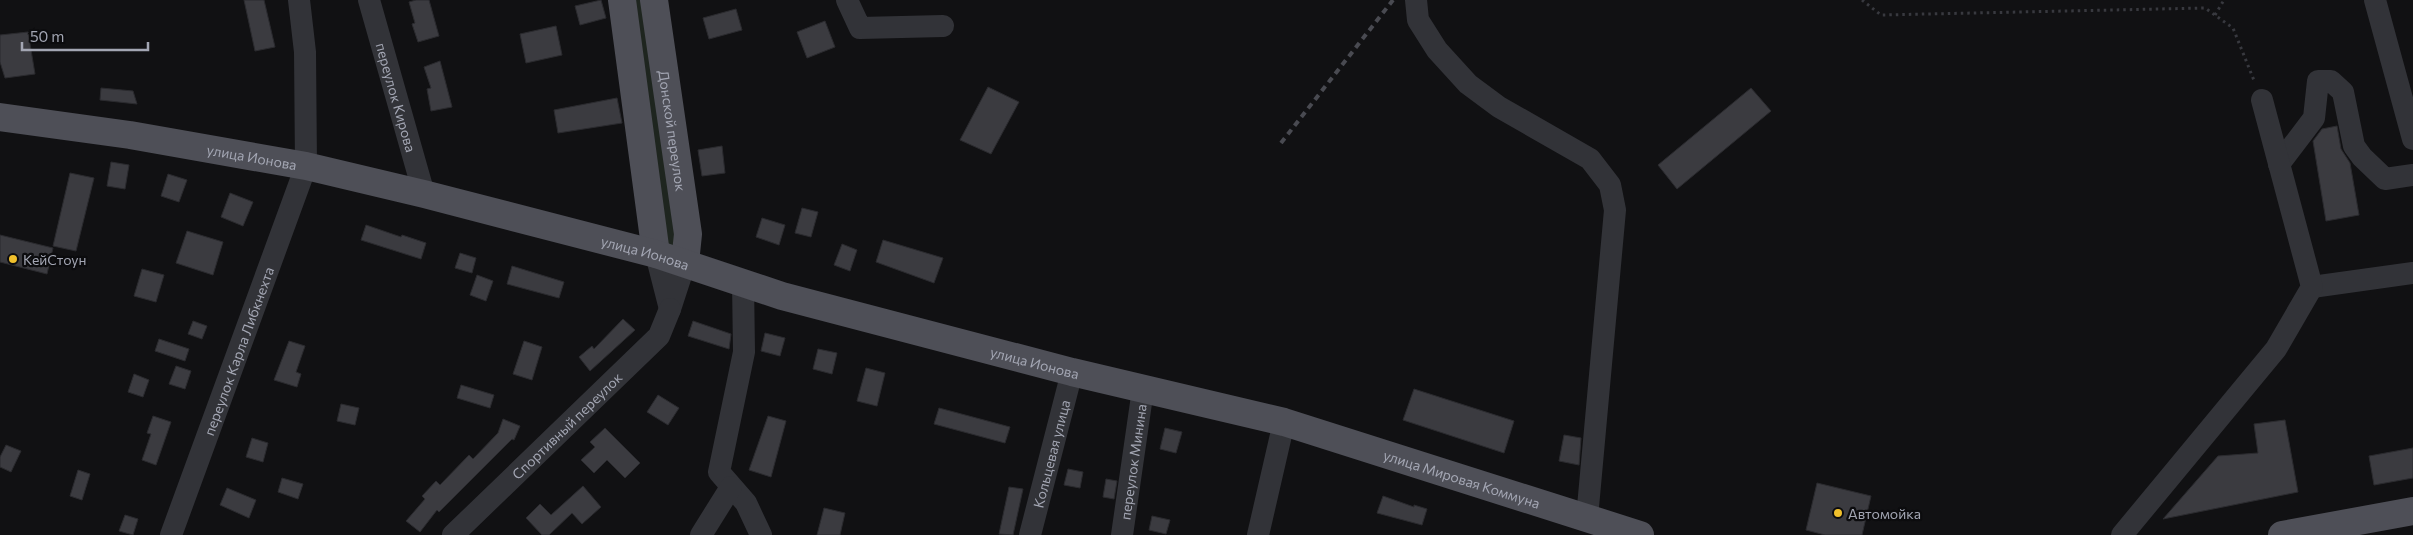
<svg xmlns="http://www.w3.org/2000/svg" width="2413" height="535" font-family="Commissioner,sans-serif">
<style>
.green{fill:#1e251f}
.building{fill:#3b3b40;stroke:#2b2b2f}
.lines{fill:none;stroke-linecap:round;stroke-linejoin:round}
.path{stroke:#38393f;stroke-width:3;stroke-dasharray:2.5 4;stroke-linecap:butt}
.minor{stroke:#323338;stroke-width:22}
.major{stroke:#4e4f57;stroke-width:28}
.rail{stroke:#494a51;stroke-width:4;stroke-dasharray:6 5;stroke-linecap:butt}
.poi-dot{fill:#f0c02c;stroke:#0c0c0e;stroke-width:2}
.labels{text-anchor:middle;dominant-baseline:central;stroke-width:4.5;stroke-linejoin:round;paint-order:stroke}
.street-label{font-size:14px;fill:#a3a6b3;stroke:#0c0c0e}
.poi-label{font-size:14px;fill:#a3a6b3;stroke:#0c0c0e;text-anchor:start}
</style>
<rect width="100%" height="100%" fill="#111113"/>
<path class="green" d="M632,0H643L676,237L674,245H666Z"/>
<path class="building" d="M244,0H264L275,47L255,51Z
M416,0H429L439,36L418,42L412,24L415,23L409,2Z
M601,0L606,18L580,25L575,6Z
M736,9L742,30L709,39L703,18Z
M825,21L835,47L807,58L797,32Z
M556,26L562,55L526,63L520,34Z
M28,32L35,74L5,78L0,62V35Z
M440,61L452,107L431,111L427,89L431,88L424,67Z
M988,87L1019,102L991,154L960,140Z
M101,88L133,91L137,104L100,100Z
M1751,88L1771,111L1677,189L1658,165Z
M617,98L622,123L558,133L554,110Z
M2337,126L2341,149L2350,163L2359,215L2326,221L2313,141L2322,129Z
M722,146L725,173L702,176L698,150Z
M111,162L129,165L125,189L107,186Z
M70,173L94,178L76,251L53,246Z
M168,174L187,180L179,202L161,196Z
M230,193L253,202L243,226L221,217Z
M802,208L818,212L811,237L795,233Z
M762,218L785,225L779,245L756,237Z
M366,225L401,237L402,235L426,243L421,259L361,240Z
M187,231L223,242L213,275L176,263Z
M0,235L53,248L47,274L0,262Z
M883,240L943,258L934,283L876,262Z
M842,244L857,250L850,271L834,265Z
M460,253L476,258L472,273L455,268Z
M512,266L564,282L559,298L507,284Z
M142,269L164,275L156,302L134,296Z
M477,275L493,281L486,301L470,295Z
M623,319L635,330L590,371L579,357L592,346L594,349Z
M193,321L207,326L202,339L188,334Z
M693,321L731,334L729,349L688,336Z
M765,333L785,338L780,356L761,351Z
M159,339L189,349L185,361L155,351Z
M289,341L305,346L296,372L301,374L297,387L274,380Z
M524,341L542,347L532,380L513,374Z
M818,349L837,353L832,374L813,369Z
M176,366L191,371L185,389L169,384Z
M866,368L885,373L877,406L857,401Z
M134,374L149,380L143,397L128,392Z
M461,385L494,395L490,408L457,398Z
M1414,389L1514,421L1504,453L1403,420Z
M658,395L679,408L668,425L647,412Z
M341,404L359,408L355,425L337,421Z
M939,408L1010,427L1005,443L934,424Z
M153,416L171,422L156,465L142,460L151,434L147,433Z
M768,416L786,421L771,477L749,470Z
M503,419L520,426L514,440L512,439L439,512L437,510L420,532L406,521L425,499L422,496L436,481L440,485L469,455L473,459L498,433Z
M2285,420L2298,492L2163,519L2218,456L2258,453L2254,424Z
M605,428L640,463L625,478L607,460L594,473L581,460L595,447L590,442Z
M1165,428L1182,432L1176,453L1160,449Z
M1564,435L1581,438L1579,465L1559,461Z
M252,438L268,443L263,462L246,457Z
M6,445L21,451L11,472L0,467V457Z
M2413,448V478L2374,485L2369,456Z
M1068,469L1083,472L1080,488L1064,485Z
M78,470L90,474L82,500L70,496Z
M282,478L303,484L298,499L278,492Z
M1106,479L1117,481L1114,499L1103,497Z
M1817,483L1871,496L1862,535H1825L1806,530Z
M583,486L601,507L582,524L572,513L549,535H542L526,518L540,504L551,515Z
M1009,487L1023,489L1013,535L999,534Z
M227,488L256,500L249,518L220,505Z
M1383,496L1414,507V505L1427,509L1422,525L1377,513Z
M824,508L845,513L840,535H817Z
M125,515L138,519L133,535L119,531Z
M1152,516L1170,520L1166,534L1149,530Z"/>
<g class="lines">
<path class="path" d="M1862,0L1881,15L2205,8L2233,28L2255,83
M2215,15L2224,0"/>
<g class="minor">
<path id="s1" d="M369,0L424,194"/>
<path d="M847,0L860,28L943,26"/>
<path d="M1416,0L1418,20L1437,50L1468,84L1499,107L1590,159L1610,185L1615,210L1587,518"/>
<path d="M2375,0L2413,139"/>
<path d="M2279,164L2314,118L2318,81H2331L2343,92L2354,146L2362,157L2385,179L2413,175"/>
<path d="M656,254L670,309L685,263"/>
<path d="M743,282L744,352L719,472L746,503L761,535"/>
<path d="M2312,287L2413,273"/>
<path id="s2" d="M171,535L306,166L305,52L299,0"/>
<path id="s3" d="M453,535L659,336L670,309"/>
<path d="M701,535L731,487"/>
<path id="s4" d="M1030,535L1072,372"/>
<path id="s5" d="M1122,535L1143,389"/>
<path d="M1258,535L1284,422"/>
<path d="M2122,535L2276,349L2312,287L2262,100"/>
</g>
<g class="major">
<path d="M622,0L656,254"/>
<path id="s6" d="M654,0L688,234L685,263"/>
<path id="s7" d="M0,117L130,135L306,166L424,194L656,254L782,296L1072,372L1284,422L1640,535"/>
<path d="M2282,535L2413,511"/>
</g>
<path class="rail" d="M1281,143L1393,0"/>
</g>
<g class="poi-dot">
<circle cx="13" cy="259" r="5"/>
<circle cx="1838" cy="513" r="5"/>
</g>
<g class="labels">
<g class="street-label">
<text stroke="none"><textPath href="#s1" startOffset="101">переулок Кирова</textPath></text>
<text stroke="none"><textPath href="#s6" startOffset="132">Донской переулок</textPath></text>
<text stroke="none"><textPath href="#s7" startOffset="255">улица Ионова</textPath></text>
<text stroke="none"><textPath href="#s7" startOffset="660">улица Ионова</textPath></text>
<text stroke="none"><textPath href="#s2" startOffset="196">переулок Карла Либкнехта</textPath></text>
<text stroke="none"><textPath href="#s7" startOffset="1065">улица Ионова</textPath></text>
<text stroke="none"><textPath href="#s3" startOffset="158">Спортивный переулок</textPath></text>
<text stroke="none"><textPath href="#s4" startOffset="84">Кольцевая улица</textPath></text>
<text stroke="none"><textPath href="#s5" startOffset="74">переулок Минина</textPath></text>
<text stroke="none"><textPath href="#s7" startOffset="1508">улица Мировая Коммуна</textPath></text>
</g>
<g class="poi-label">
<text x="23" y="259">КейСтоун</text>
<text x="1848" y="513">Автомойка</text>
</g>
</g>
<path d="M22 42v8h126v-8" fill="none" stroke="#a3a6b3" stroke-width="2.5"/>
<text x="30" y="42" font-size="15" fill="#a3a6b3" stroke="#0c0c0e" stroke-width="4" paint-order="stroke">50 m</text>
</svg>
